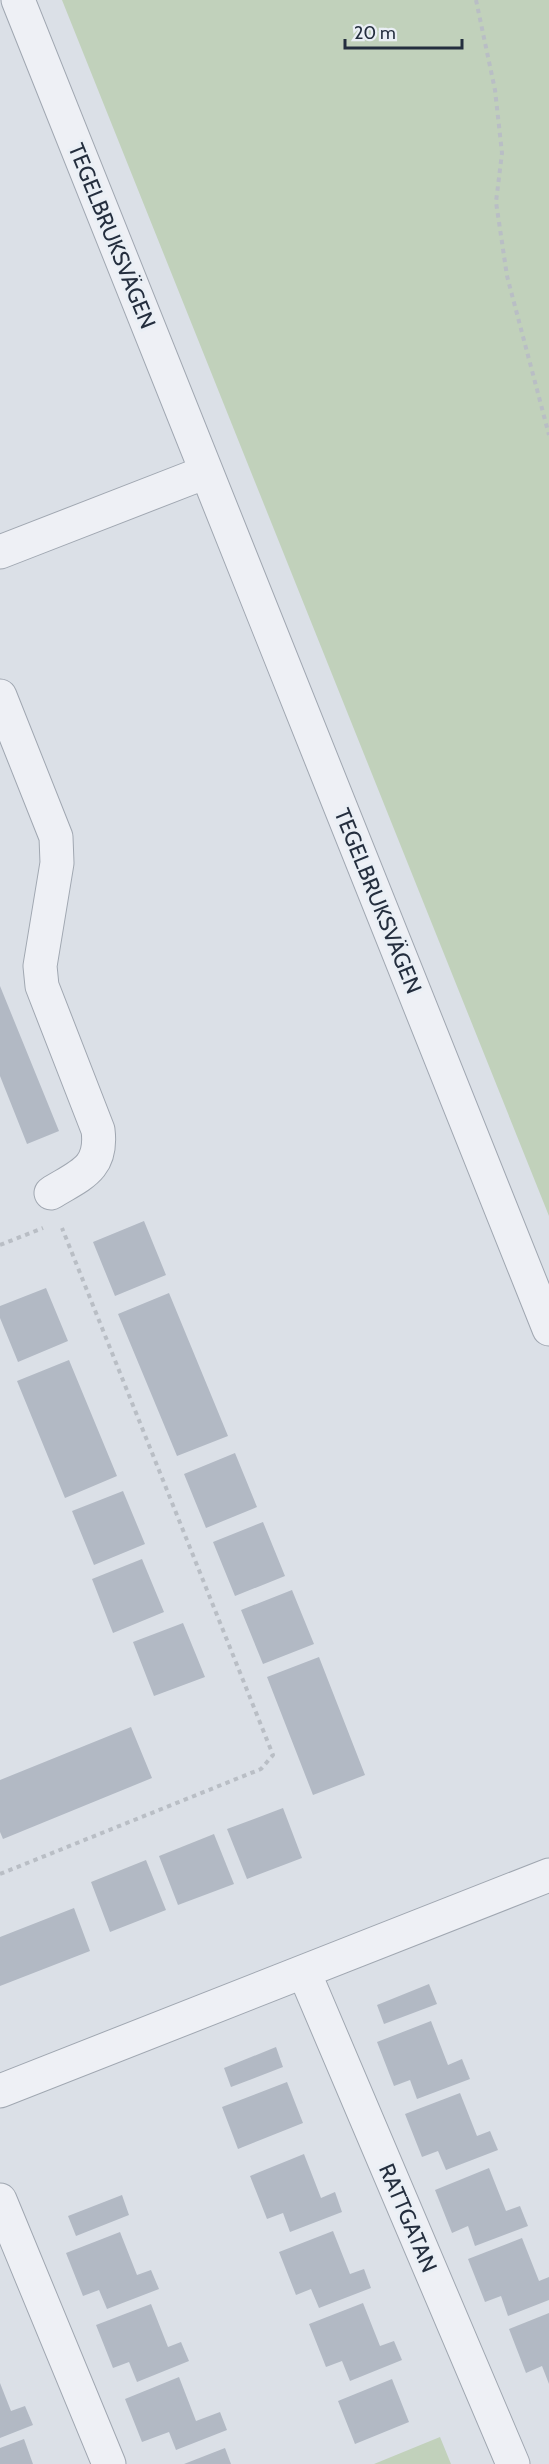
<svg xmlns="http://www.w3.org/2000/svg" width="549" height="2464" font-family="Cabin,sans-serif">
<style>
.green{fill:#c1d1bb}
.building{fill:#b2b9c4}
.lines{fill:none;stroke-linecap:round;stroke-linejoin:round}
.minor-casing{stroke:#a0a7b1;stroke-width:35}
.path{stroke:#b9bec5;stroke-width:4;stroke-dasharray:4.5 4.5;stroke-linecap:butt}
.minor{stroke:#eef0f5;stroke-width:33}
.labels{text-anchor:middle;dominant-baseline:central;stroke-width:6;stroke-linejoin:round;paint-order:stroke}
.street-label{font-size:22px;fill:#242e3e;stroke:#eaeff5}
</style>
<rect width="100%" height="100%" fill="#dbe0e7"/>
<path class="green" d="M62,0H549V1216Z
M440,2437L451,2464H374Z"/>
<path class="building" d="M0,986L59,1131L27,1144L0,1076Z
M144,1221L166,1275L115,1296L93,1242Z
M46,1288L68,1341L18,1362L0,1318V1306Z
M169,1293L228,1436L177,1456L118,1314Z
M69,1360L117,1476L65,1498L17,1381Z
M235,1453L257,1507L206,1528L184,1474Z
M123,1491L145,1544L94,1565L72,1511Z
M263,1522L285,1576L235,1596L213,1542Z
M142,1559L164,1612L113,1633L92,1579Z
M292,1590L314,1644L263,1664L241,1610Z
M183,1623L205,1677L154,1696L133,1642Z
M319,1657L365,1775L313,1795L267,1677Z
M131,1727L152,1778L3,1839L0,1832V1780Z
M283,1808L302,1858L247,1879L227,1829Z
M214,1834L234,1884L178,1905L159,1856Z
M146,1860L166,1910L110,1932L91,1882Z
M74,1908L90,1951L0,1986V1937Z
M429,1984L437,2004L384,2024L377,2005Z
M431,2021L448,2065L462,2059L470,2079L417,2099L410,2080L394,2086L377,2042Z
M276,2047L283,2067L231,2087L224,2068Z
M287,2082L303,2123L238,2149L222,2107Z
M460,2093L477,2136L490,2131L498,2150L446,2170L438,2151L422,2157L405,2114Z
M304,2154L321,2198L335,2192L342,2212L290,2232L283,2213L267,2219L250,2176Z
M489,2168L506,2211L520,2206L528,2226L475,2246L468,2226L452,2233L435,2190Z
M122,2195L129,2215L76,2236L68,2216Z
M333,2231L350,2274L364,2269L371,2288L319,2308L311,2289L296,2295L279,2252Z
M120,2232L137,2275L151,2270L159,2289L107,2309L99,2290L83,2296L66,2253Z
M522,2238L539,2281L549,2277V2300L508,2316L501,2296L485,2302L468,2259Z
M363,2303L380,2346L394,2341L402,2360L350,2381L342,2361L326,2367L309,2324Z
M151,2304L168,2347L181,2342L189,2361L137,2382L129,2362L113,2368L96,2325Z
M549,2313V2384L542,2366L526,2373L509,2329Z
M179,2377L196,2421L220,2412L227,2430L176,2450L169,2432L142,2442L125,2399Z
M392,2379L409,2422L355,2444L338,2401Z
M0,2383L11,2411L25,2406L33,2425L0,2438Z
M24,2439L33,2464H0V2448Z
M225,2448L231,2464H184Z"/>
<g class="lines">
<g class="minor-casing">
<path id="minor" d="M18,0L549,1329
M0,552L206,472
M0,696L56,837L57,863L40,966L42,986L98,1130C103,1169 80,1175 51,1193
M304,1972L513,2464
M0,2091L549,1875
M0,2200L109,2464"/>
</g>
<path class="path" d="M476,0L495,90L502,153L496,202L507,276L549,435
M0,1245L43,1228
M0,1874L261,1769L273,1755L62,1228"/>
<use href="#minor" class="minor"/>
</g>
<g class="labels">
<g class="street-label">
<text transform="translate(112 236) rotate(68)">TEGELBRUKSVÄGEN</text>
<text transform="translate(378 901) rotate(68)">TEGELBRUKSVÄGEN</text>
<text transform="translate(408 2218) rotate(67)">RATTGATAN</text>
</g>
</g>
<path d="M345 39v9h117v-9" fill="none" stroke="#242e3e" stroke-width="3"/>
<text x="354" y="39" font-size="18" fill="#242e3e" stroke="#eaeff5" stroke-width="4.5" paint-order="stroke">20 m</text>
</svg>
